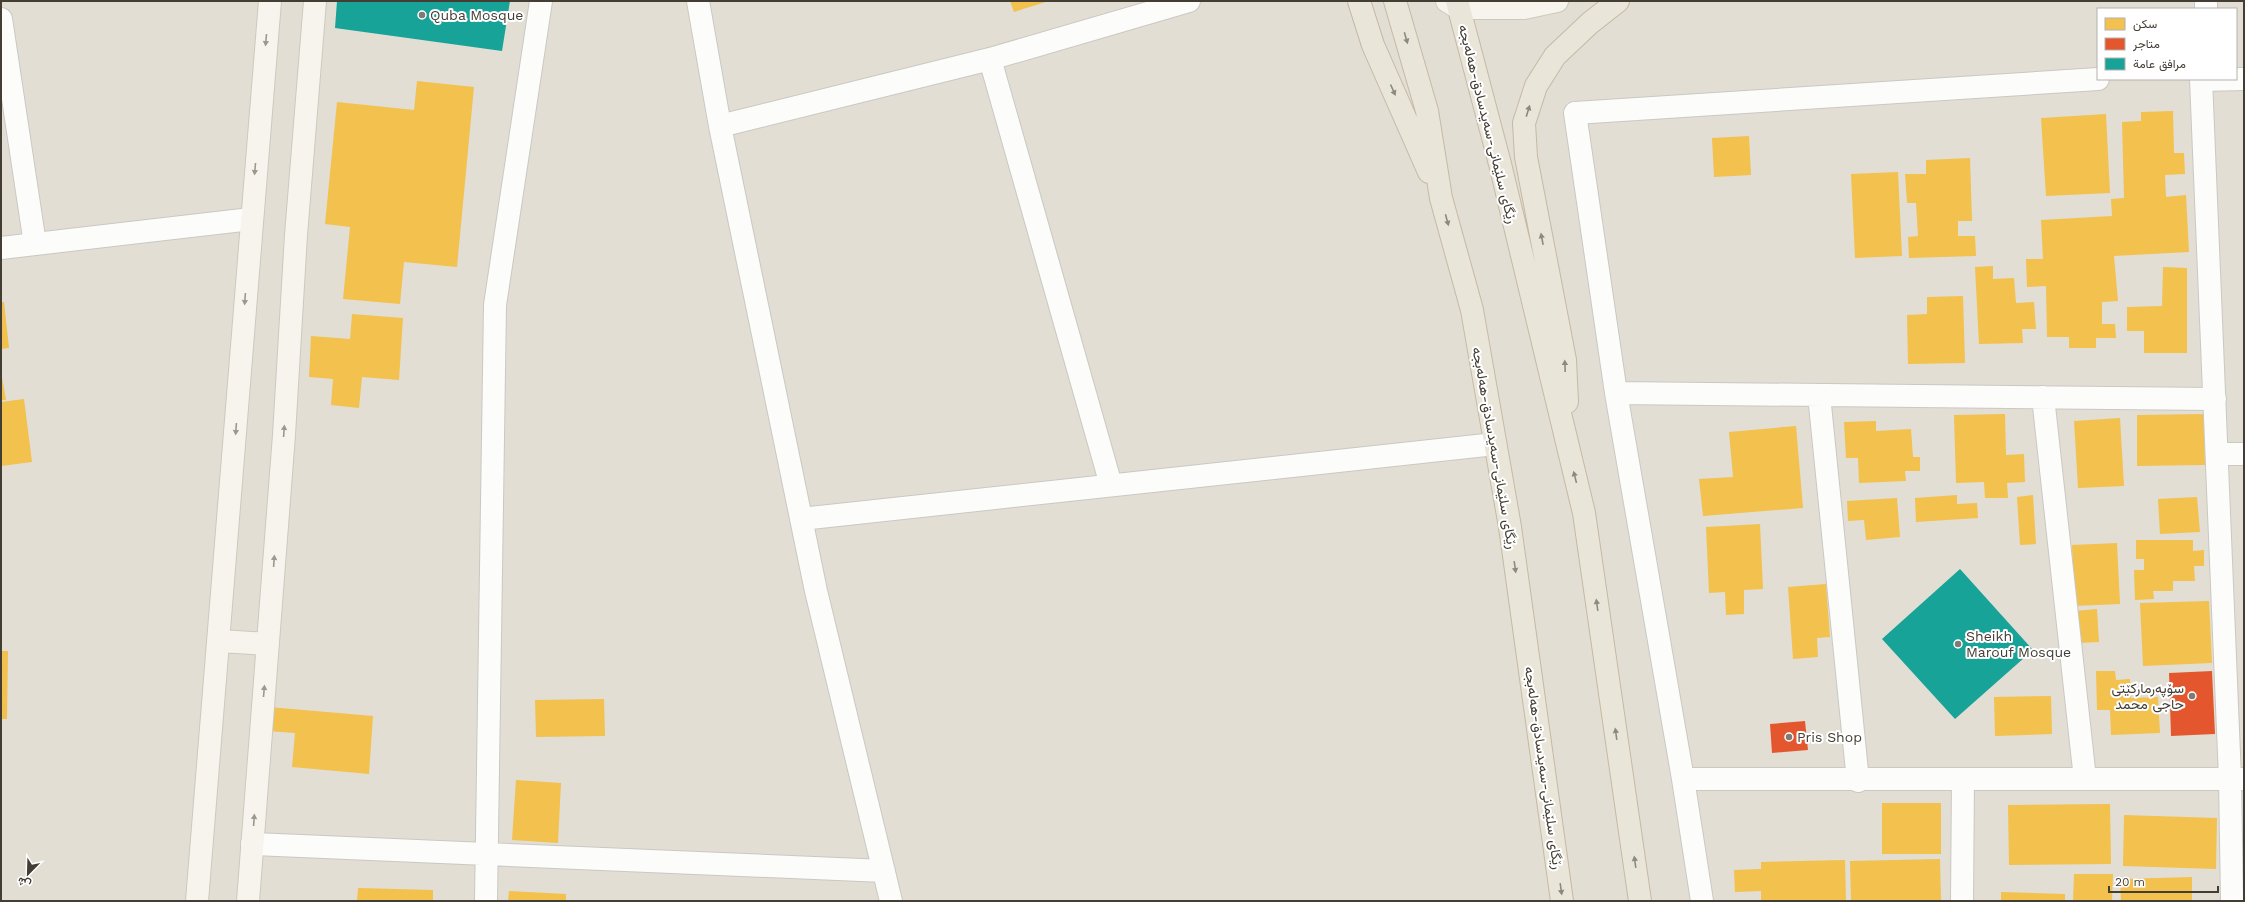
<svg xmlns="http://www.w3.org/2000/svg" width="2245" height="902" font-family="'Work Sans',Vazirmatn,sans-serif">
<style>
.residential{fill:#e2ded4;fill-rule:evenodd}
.homes{fill:#f2c14e}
.shops{fill:#e4572e}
.public{fill:#17a398}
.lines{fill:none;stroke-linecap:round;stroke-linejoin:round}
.street-casing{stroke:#cac8c3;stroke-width:24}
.secondary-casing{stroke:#ccc9bf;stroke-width:24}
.highway-casing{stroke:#c5b9a3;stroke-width:24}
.street{stroke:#fcfcfb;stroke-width:22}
.secondary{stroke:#f6f4ed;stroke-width:22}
.highway{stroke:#eae5d9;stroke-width:22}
.oneway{fill:#8e897e}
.oneway2{fill:#9c9890}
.poi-dot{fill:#7f7a73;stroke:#fff;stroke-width:1.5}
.labels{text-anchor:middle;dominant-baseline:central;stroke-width:4;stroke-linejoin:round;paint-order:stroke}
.poi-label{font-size:14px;fill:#433d34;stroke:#fff;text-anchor:start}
.street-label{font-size:14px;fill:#433d34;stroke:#fff}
</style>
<rect width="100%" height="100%" fill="#eeece7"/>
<path class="residential" d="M1,1H2244V901H1ZM2098,9H2236V79H2098Z"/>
<path class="homes" d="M1010,1H1049L1014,12Z
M417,81L474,87L457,267L404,262L400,304L343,299L350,227L325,224L337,102L414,110Z
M2173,111L2174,153H2184L2185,174L2165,175L2166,197L2186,195L2189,252L2114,256L2118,301L2102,302V324H2115L2116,338H2096V348H2069V337H2047L2046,286L2027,287L2026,259H2043L2041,220L2112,216L2111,199L2124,198L2122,122L2141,121V112Z
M2106,114L2110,193L2046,196L2041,118Z
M1749,136L1751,175L1714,177L1712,138Z
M1970,158L1972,221H1958V236H1975L1976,256L1909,258L1908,237L1918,236L1916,203H1907L1905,174H1926V160Z
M1898,172L1902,256L1855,258L1851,174Z
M1993,266V279L2014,278L2016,303L2034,302L2036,329H2022L2023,343L1979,344L1975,267Z
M2163,267L2187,268V353H2144V331H2127V307L2162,306Z
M1963,296L1965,363L1908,364L1907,315L1927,314V297Z
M1,302H4L9,348L1,349Z
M352,314L403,318L399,380L362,377L359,408L331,405L333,379L309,377L311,336L350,339Z
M1,372L6,400H1Z
M24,399L32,462L1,466V402Z
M2005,414L2006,455L2024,454L2025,482L2007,483L2008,498H1985L1984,482L1956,483L1954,415Z
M2204,414L2205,465L2137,466V415Z
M2120,418L2124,486L2078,488L2074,421Z
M1876,421V431L1911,429L1913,457H1920V471H1905L1906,481L1859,483L1858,458H1846L1844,422Z
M1796,426L1803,508L1703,516L1699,479L1733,477L1729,432Z
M1957,495V504L1977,503L1978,518L1916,522L1915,498Z
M2033,495L2036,544L2020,545L2017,497Z
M2197,497L2200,532L2160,534L2158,499Z
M1897,498L1900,537L1866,540L1864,520L1848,521L1847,501Z
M1760,524L1763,589L1744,590V614L1726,615L1725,592L1709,593L1706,527Z
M2136,540H2193V551L2204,550V566H2194L2195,581H2173V591H2153L2154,599L2135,600L2134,570H2144V559H2136Z
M2117,543L2120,604L2074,606L2072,545Z
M1826,584L1830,637L1817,638L1818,657L1793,659L1788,587Z
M2209,601L2212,663L2143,666L2140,603Z
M2097,609L2099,642L2077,643L2074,611Z
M1,651H8L7,719H1Z
M2096,671H2115L2116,680L2130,679L2131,698L2158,697L2160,733L2111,735L2110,710H2097Z
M2051,696L2052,734L1995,736L1994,697Z
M604,699L605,736L536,737L535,700Z
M269,707L373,716L369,774L292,767L295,733L267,731Z
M516,780L561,783L558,843L512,840Z
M1882,803H1941V854H1882Z
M2110,804L2111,864L2009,865L2008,805Z
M2124,815L2217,818L2216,869L2123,866Z
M1940,859L1941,901H1851L1850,861Z
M1845,860L1846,901H1761V891L1735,892L1734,870L1761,869V862Z
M2074,874H2113L2112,901H2073Z
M2192,877V901H2121L2120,879Z
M358,888L433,890V901H357Z
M509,891L566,894V901H508Z
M2001,892L2065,894V901H2001Z"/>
<path class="shops" d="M2212,671L2215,734L2171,736L2169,673Z
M1805,721L1808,750L1772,753L1770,724Z"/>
<path class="public" d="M337,1H510L502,51L335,28Z
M1960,569L2033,650L1955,719L1882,639Z"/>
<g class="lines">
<g class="street-casing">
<path id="street" d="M698,1L720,126L816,591L891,901
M2206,9V1
M1,19L35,244
M990,59L1111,485
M2201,79L2230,778L2232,901
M2201,80L2244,79
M720,126L990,59L1189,1
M1,248L251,219
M1616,393L2215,399
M1819,395L1858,781
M2043,397L2085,779
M2217,454H2244
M801,519L1495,444
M1683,779H2244
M252,844L884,871
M486,901L495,305L541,1
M1702,901L1683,779L1616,393L1575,113L2098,79
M1962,901L1963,779"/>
</g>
<g class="secondary-casing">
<path id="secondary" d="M1447,1L1458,8H1524L1557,1
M220,641L268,644
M197,901C223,601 244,301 270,1
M248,901L284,435L296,235L315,1"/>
</g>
<g class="highway-casing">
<path id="highway" d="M1359,1L1373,45L1429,172
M1395,1L1427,111L1441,198L1472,310L1510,527L1562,901
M1457,1L1500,164L1584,513L1640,901
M1567,402L1565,360L1526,157L1524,123L1536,86L1555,56L1590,23L1618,1"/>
</g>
<use href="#street" class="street"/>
<use href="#secondary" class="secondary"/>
<use href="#highway" class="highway"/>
</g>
<defs><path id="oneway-solid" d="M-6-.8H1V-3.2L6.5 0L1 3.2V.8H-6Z"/></defs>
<g class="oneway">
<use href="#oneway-solid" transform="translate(1406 38) rotate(74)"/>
<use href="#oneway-solid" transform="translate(1393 90) rotate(66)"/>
<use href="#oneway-solid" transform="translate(1528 111) rotate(-73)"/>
<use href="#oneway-solid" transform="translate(1447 220) rotate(75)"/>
<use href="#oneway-solid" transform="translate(1542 239) rotate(-101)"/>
<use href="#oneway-solid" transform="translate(1565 366) rotate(-92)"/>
<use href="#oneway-solid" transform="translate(1575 477) rotate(-104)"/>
<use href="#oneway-solid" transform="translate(1515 567) rotate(82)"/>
<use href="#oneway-solid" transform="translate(1597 605) rotate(-98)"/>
<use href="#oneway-solid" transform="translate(1616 734) rotate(-98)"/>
<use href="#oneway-solid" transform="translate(1635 862) rotate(-98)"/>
<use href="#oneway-solid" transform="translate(1561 889) rotate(82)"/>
</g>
<g class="oneway2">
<use href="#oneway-solid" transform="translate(266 40) rotate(95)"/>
<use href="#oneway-solid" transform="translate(255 169) rotate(95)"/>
<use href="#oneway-solid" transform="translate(245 299) rotate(94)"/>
<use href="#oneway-solid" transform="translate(236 429) rotate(94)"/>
<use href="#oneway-solid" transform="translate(284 431) rotate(-86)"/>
<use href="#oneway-solid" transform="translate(274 561) rotate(-86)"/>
<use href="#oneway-solid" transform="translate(264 691) rotate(-85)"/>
<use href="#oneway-solid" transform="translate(254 820) rotate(-86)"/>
</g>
<g class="poi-dot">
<circle cx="422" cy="15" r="4"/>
<circle cx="1958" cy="644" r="4"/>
<circle cx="2192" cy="696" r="4"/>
<circle cx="1789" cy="737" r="4"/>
</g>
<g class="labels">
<g class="poi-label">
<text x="430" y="15">Quba Mosque</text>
<text x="1966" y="636">Sheikh<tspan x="1966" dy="16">Marouf Mosque</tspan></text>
<text x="2184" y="688" text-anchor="end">سۆپەرمارکێتی<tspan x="2184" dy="16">حاجی محمد</tspan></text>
<text x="1797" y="737">Pris Shop</text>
</g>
<g class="street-label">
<text transform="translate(1488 124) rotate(76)">رێگای سلێمانی-سەیدسادق-هەلەبجە</text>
<text transform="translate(1495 448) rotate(80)">رێگای سلێمانی-سەیدسادق-هەلەبجە</text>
<text transform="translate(1544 768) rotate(82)">رێگای سلێمانی-سەیدسادق-هەلەبجە</text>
</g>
</g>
<rect width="2245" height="902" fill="none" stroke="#433d34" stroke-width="4"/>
<rect x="2097" y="8" width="140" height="72" fill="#ffffff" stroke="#b4b1ae"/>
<rect x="2105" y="18" width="20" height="12" fill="#f2c14e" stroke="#b4b1ae"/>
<text x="2133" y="28" font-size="12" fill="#433d34">سكن</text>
<rect x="2105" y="38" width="20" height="12" fill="#e4572e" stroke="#b4b1ae"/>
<text x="2133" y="48" font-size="12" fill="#433d34">متاجر</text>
<rect x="2105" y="58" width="20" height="12" fill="#17a398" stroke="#b4b1ae"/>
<text x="2133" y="68" font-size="12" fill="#433d34">مرافق عامة</text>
<g transform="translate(28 874) rotate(203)" stroke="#ffffff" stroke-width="3" paint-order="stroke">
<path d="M0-3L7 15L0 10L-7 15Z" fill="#433d34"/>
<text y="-6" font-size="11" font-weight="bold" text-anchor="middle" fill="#433d34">ش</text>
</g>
<path d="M2109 886v6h109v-6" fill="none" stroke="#433d34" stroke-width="2"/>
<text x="2115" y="886" font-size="12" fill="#433d34" stroke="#ffffff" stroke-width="3" paint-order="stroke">20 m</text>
</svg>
